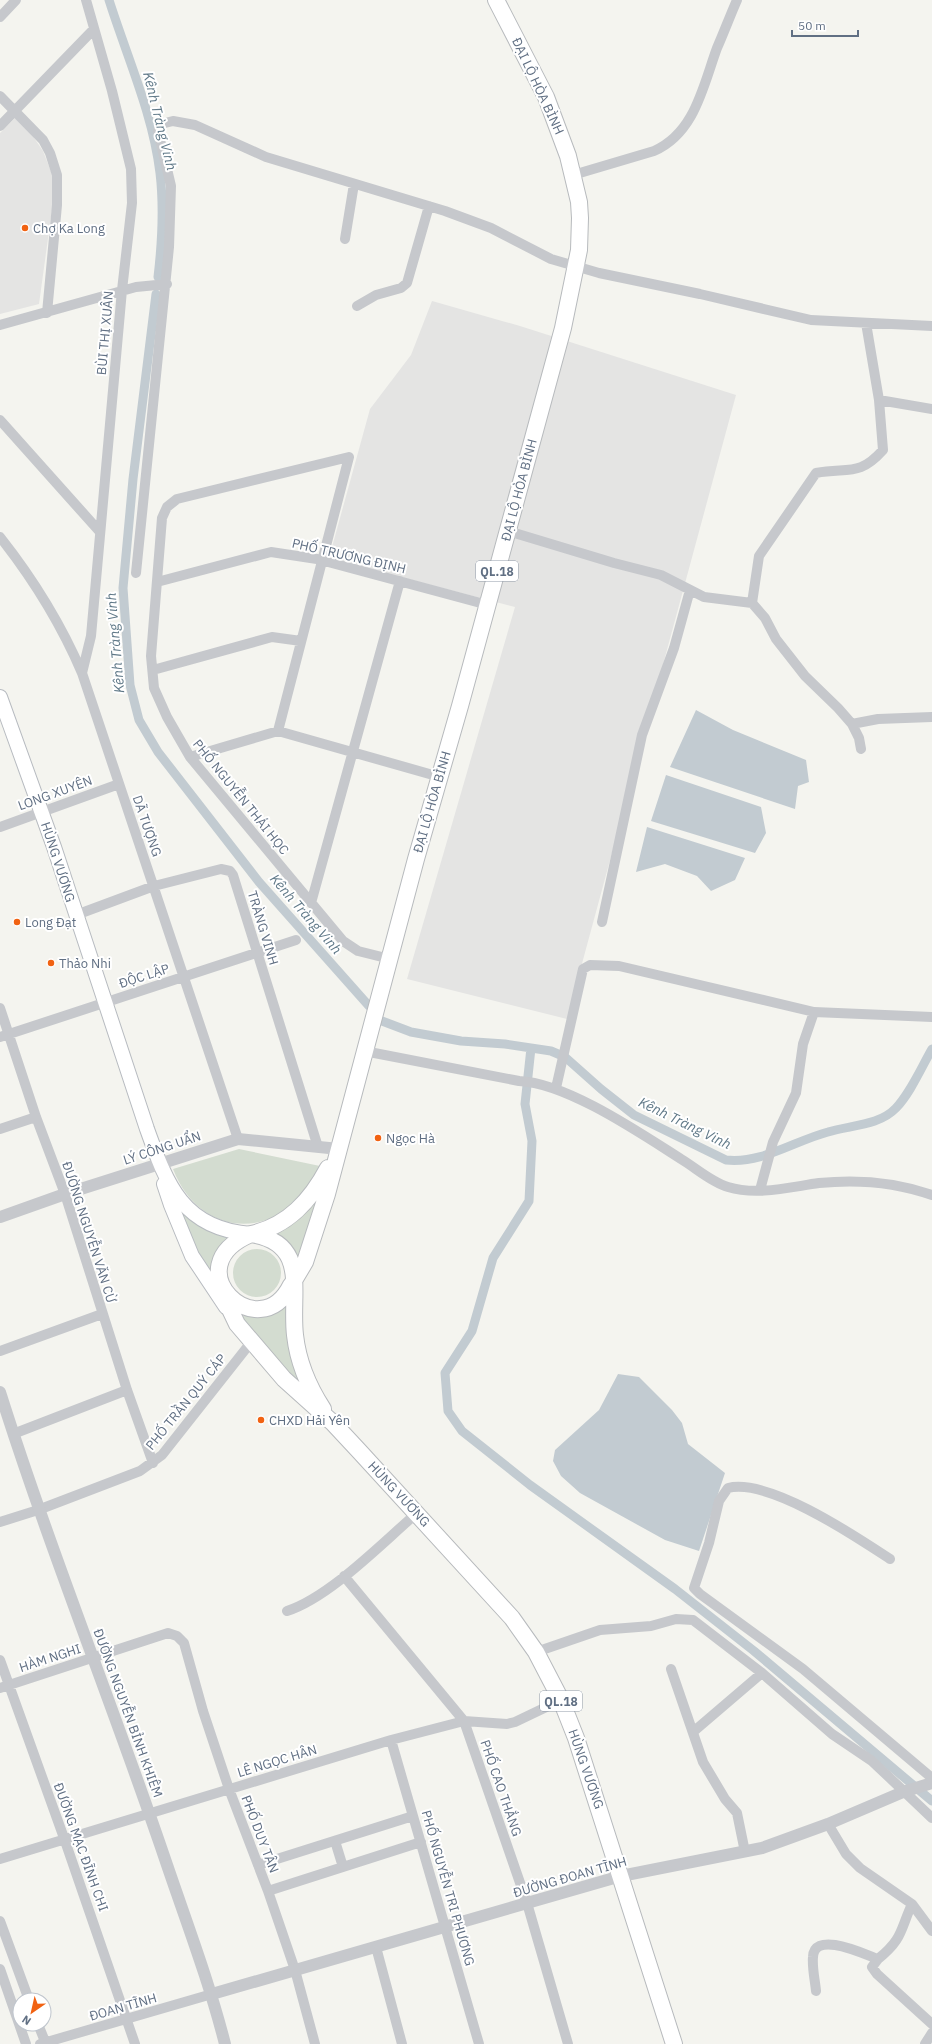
<svg xmlns="http://www.w3.org/2000/svg" width="932" height="2044" font-family="'IBM Plex Sans',sans-serif">
<style>
.built{fill:#e4e4e3}
.green{fill:#d3dcd0}
.water{fill:#c2cbd1}
.lines{fill:none;stroke-linecap:round;stroke-linejoin:round}
.canal{stroke:#c2cbd1;stroke-width:9}
.secondary-casing{stroke:#b7bbc0;stroke-width:16}
.trunk-casing{stroke:#b7babd;stroke-width:18}
.minor{stroke:#c6c8cc;stroke-width:10}
.tertiary{stroke:#c6c8cc;stroke-width:12}
.secondary{stroke:#fff;stroke-width:14}
.trunk{stroke:#fff;stroke-width:16}
.poi-dot{fill:#f16212;stroke:#fff;stroke-width:1.5}
.labels{text-anchor:middle;dominant-baseline:central;stroke-width:4;stroke-linejoin:round;paint-order:stroke}
.shield{fill:#fff;stroke:#909aa8;stroke-width:1}
.shield-label{font-size:12px;font-weight:bold;fill:#606f83}
.street-label{font-size:13px;fill:#606f83;stroke:#fff}
.poi-label{font-size:13px;fill:#606f83;stroke:#fff;text-anchor:start}
.water-label{font-size:14px;font-style:italic;fill:#607988;stroke:#fff}
</style>
<rect width="100%" height="100%" fill="#f4f4ef"/>
<path class="built" d="M15,118L30,132L43,151L52,174L53,202L39,304L0,314V133Z
M432,301L520,326L736,395L567,1019L407,979L515,607L329,558L370,409L411,355Z"/>
<path class="green" d="M239,1149L320,1166C290,1239 203,1246 173,1169Z
M322,1191L300,1263L274,1234Z
M179,1210L197,1223L231,1239L213,1276L193,1246Z
M233 1273a24 24 0 1 1 48 0a24 24 0 1 1-48 0Z
M285,1305H287L302,1389L238,1316H255Z"/>
<path class="water" d="M696,710L733,730L806,760L809,782L798,786L795,809L670,767Z
M666,775L761,807L766,833L755,853L651,821Z
M647,827L745,858L735,880L711,891L697,876L665,864L636,872Z
M618,1374L639,1377L672,1410L682,1423L688,1444L725,1473L699,1551L665,1540L580,1493L561,1476L553,1461L555,1450L599,1410Z"/>
<g class="lines">
<path class="canal" d="M109,0C127,57 153,114 160,173C164,207 162,243 158,277
M156,294L133,479L123,588L130,685L139,720L158,752L259,882L369,1006
M382,1021L411,1032L461,1041L505,1044L551,1051L565,1057L601,1089L634,1115L726,1160C762,1164 794,1141 828,1132C850,1125 879,1126 896,1108C911,1092 921,1068 932,1049
M531,1048L525,1104L532,1141L529,1201L493,1258L472,1331L445,1373L448,1411L462,1431L530,1485L675,1589L754,1651L932,1801"/>
<g class="secondary-casing">
<path id="secondary" d="M0,697L54,847L147,1129C167,1185 183,1229 251,1234
M164,1184L171,1205L192,1256L226,1307"/>
</g>
<g class="trunk-casing">
<path id="trunk" d="M251,1234C288,1226 311,1200 328,1168
M291,1285C259,1350 172,1267 251,1234C310,1243 290,1292 295,1335C298,1362 308,1386 323,1409
M222,1287L226,1301L237,1324L284,1379L333,1423L360,1452L512,1618L536,1652L561,1700L576,1738L674,2044
M286,1294L305,1262L327,1194L416,859L460,706L563,328L579,250L580,218L579,202L568,156L546,97L496,0"/>
</g>
<path class="minor" d="M0,17L16,0
M0,96L43,140L50,153L57,175V205L47,313
M0,126L94,29
M573,175L654,151C695,133 703,86 717,48C724,32 730,16 737,0
M345,239L354,184
M357,306L376,295L401,288L407,283L429,206
M0,325L136,287L167,284
M879,400L932,409
M0,420L100,532
M508,531L614,563L661,575L704,597L752,603L765,618L776,639L805,676L838,708L852,724L859,738L861,749
M0,537C34,580 61,624 82,673L238,1139
M136,573L169,247L171,186L158,131L161,124L173,121L195,125L266,157L445,211L491,228L551,259L599,273L700,294L811,320L932,326
M157,582L271,552L317,559L488,605
M752,603L759,556L816,473C848,467 859,477 883,450L879,400L866,323
M153,670L272,637L301,641
M82,673L91,636L122,290L132,203L131,169L112,91L86,0
M852,724L878,719L932,717
M278,731L349,457L177,499L167,507L162,518L151,656L154,688L167,717L190,757L343,941L358,951L390,959
M190,757L278,731L440,777
M0,827L119,784
M311,903L400,581
M76,915L154,886L221,869L230,871L233,875L318,1147
M602,922L642,735L674,648L690,590
M0,1008L36,1117L65,1194L127,1390L153,1463
M0,1037L296,940
M364,1051L519,1081C567,1083 640,1133 681,1159C696,1168 711,1182 728,1187C757,1196 790,1187 819,1183C858,1179 895,1182 932,1195
M556,1088L583,969L590,965L619,966L814,1012L932,1017
M0,1129L36,1117
M760,1190L773,1142L796,1093L803,1044L814,1012
M0,1351L102,1314
M13,1434L127,1390
M0,1522L38,1510L140,1471L162,1455L252,1341
M890,1559C855,1536 769,1478 728,1488L719,1501L709,1543L694,1588L700,1594L803,1669L932,1778
M344,1576L464,1721L527,1903L568,2044
M287,1611C330,1597 382,1543 417,1513
M536,1652L600,1630L651,1626L676,1619L693,1620L762,1673L832,1734L872,1761L932,1818
M0,1660L64,1838L135,2044
M671,1669L703,1762L725,1799L737,1813L745,1852
M0,1688L168,1633L177,1636L184,1643L203,1711L229,1789L268,1891L295,1970L315,2044
M693,1732L762,1673
M391,1740L479,2044
M828,1824L846,1854L860,1868L912,1904L932,1931
M335,1841L343,1867
M0,1859L391,1740L464,1721L507,1724L515,1722L561,1700
M258,1865L413,1816
M268,1891L421,1842
M0,1921L29,2000
M376,1947L402,2044
M878,1959L872,1967L877,1974L932,2024
M0,1969L26,2044
M816,1991C815,1980 812,1968 813,1957C814,1930 864,1954 878,1959C903,1939 900,1930 912,1904
M38,2024L46,2044
M40,2044L212,1994
M925,2044L932,2033"/>
<path class="tertiary" d="M0,1217L65,1194L238,1139L339,1149
M0,1392C50,1550 112,1703 165,1859C186,1921 209,1981 225,2044
M212,1994L621,1876L762,1848L828,1824L903,1792L932,1783"/>
<use href="#secondary" class="secondary"/>
<use href="#trunk" class="trunk"/>
</g>
<g class="poi-dot">
<circle cx="25" cy="228" r="4"/>
<circle cx="17" cy="922" r="4"/>
<circle cx="51" cy="963" r="4"/>
<circle cx="378" cy="1138" r="4"/>
<circle cx="261" cy="1420" r="4"/>
</g>
<g class="labels">
<g class="shield">
<rect x="476" y="561" width="42" height="20" rx="3"/>
<rect x="540" y="1691" width="42" height="20" rx="3"/>
</g>
<g class="shield-label">
<text x="497" y="571">QL.18</text>
<text x="561" y="1701">QL.18</text>
</g>
<g class="street-label">
<text transform="translate(538 86) rotate(65)">ĐẠI LỘ HÒA BÌNH</text>
<text transform="translate(105 333) rotate(-85)">BÙI THỊ XUÂN</text>
<text transform="translate(519 490) rotate(-75)">ĐẠI LỘ HÒA BÌNH</text>
<text transform="translate(349 556) rotate(13)">PHỐ TRƯƠNG ĐỊNH</text>
<text transform="translate(55 793) rotate(-20)">LONG XUYÊN</text>
<text transform="translate(241 797) rotate(51)">PHỐ NGUYỄN THÁI HỌC</text>
<text transform="translate(432 802) rotate(-74)">ĐẠI LỘ HÒA BÌNH</text>
<text transform="translate(147 826) rotate(71)">DÃ TƯỢNG</text>
<text transform="translate(58 862) rotate(72)">HÙNG VƯƠNG</text>
<text transform="translate(263 928) rotate(73)">TRÀNG VINH</text>
<text transform="translate(144 976) rotate(-18)">ĐỘC LẬP</text>
<text transform="translate(162 1148) rotate(-18)">LÝ CÔNG UẨN</text>
<text transform="translate(89 1232) rotate(72)">ĐƯỜNG NGUYỄN VĂN CỪ</text>
<text transform="translate(186 1402) rotate(-51)">PHỐ TRẦN QUÝ CÁP</text>
<text transform="translate(399 1494) rotate(47)">HÙNG VƯƠNG</text>
<text transform="translate(50 1658) rotate(-18)">HÀM NGHI</text>
<text transform="translate(128 1713) rotate(70)">ĐƯỜNG NGUYỄN BỈNH KHIÊM</text>
<text transform="translate(277 1761) rotate(-17)">LÊ NGỌC HÂN</text>
<text transform="translate(586 1769) rotate(71)">HÙNG VƯƠNG</text>
<text transform="translate(501 1788) rotate(71)">PHỐ CAO THẮNG</text>
<text transform="translate(260 1834) rotate(69)">PHỐ DUY TÂN</text>
<text transform="translate(81 1847) rotate(70)">ĐƯỜNG MẠC ĐĨNH CHI</text>
<text transform="translate(570 1877) rotate(-16)">ĐƯỜNG ĐOAN TĨNH</text>
<text transform="translate(448 1888) rotate(74)">PHỐ NGUYỄN TRI PHƯƠNG</text>
<text transform="translate(123 2007) rotate(-16)">ĐOAN TĨNH</text>
</g>
<g class="poi-label">
<text x="33" y="228">Chợ Ka Long</text>
<text x="25" y="922">Long Đạt</text>
<text x="59" y="963">Thảo Nhi</text>
<text x="386" y="1138">Ngọc Hà</text>
<text x="269" y="1420">CHXD Hải Yên</text>
</g>
<g class="water-label">
<text transform="translate(160 121) rotate(76)">Kênh Tràng Vinh</text>
<text transform="translate(115 643) rotate(-95)">Kênh Tràng Vinh</text>
<text transform="translate(306 914) rotate(49)">Kênh Tràng Vinh</text>
<text transform="translate(685 1123) rotate(26)">Kênh Tràng Vinh</text>
</g>
</g>
<g transform="translate(32 2012) rotate(214)"><circle r="19" fill="#ffffff" stroke="#bfc5cd"/>
<path d="M0-3L7 15L0 10L-7 15Z" fill="#f16212"/>
<text y="-6" font-size="11" font-weight="bold" text-anchor="middle" fill="#606f83">N</text>
</g>
<path d="M792 30v6h66v-6" fill="none" stroke="#606f83" stroke-width="2"/>
<text x="798" y="30" font-size="12" fill="#606f83" stroke="#ffffff" stroke-width="3" paint-order="stroke">50 m</text>
</svg>
